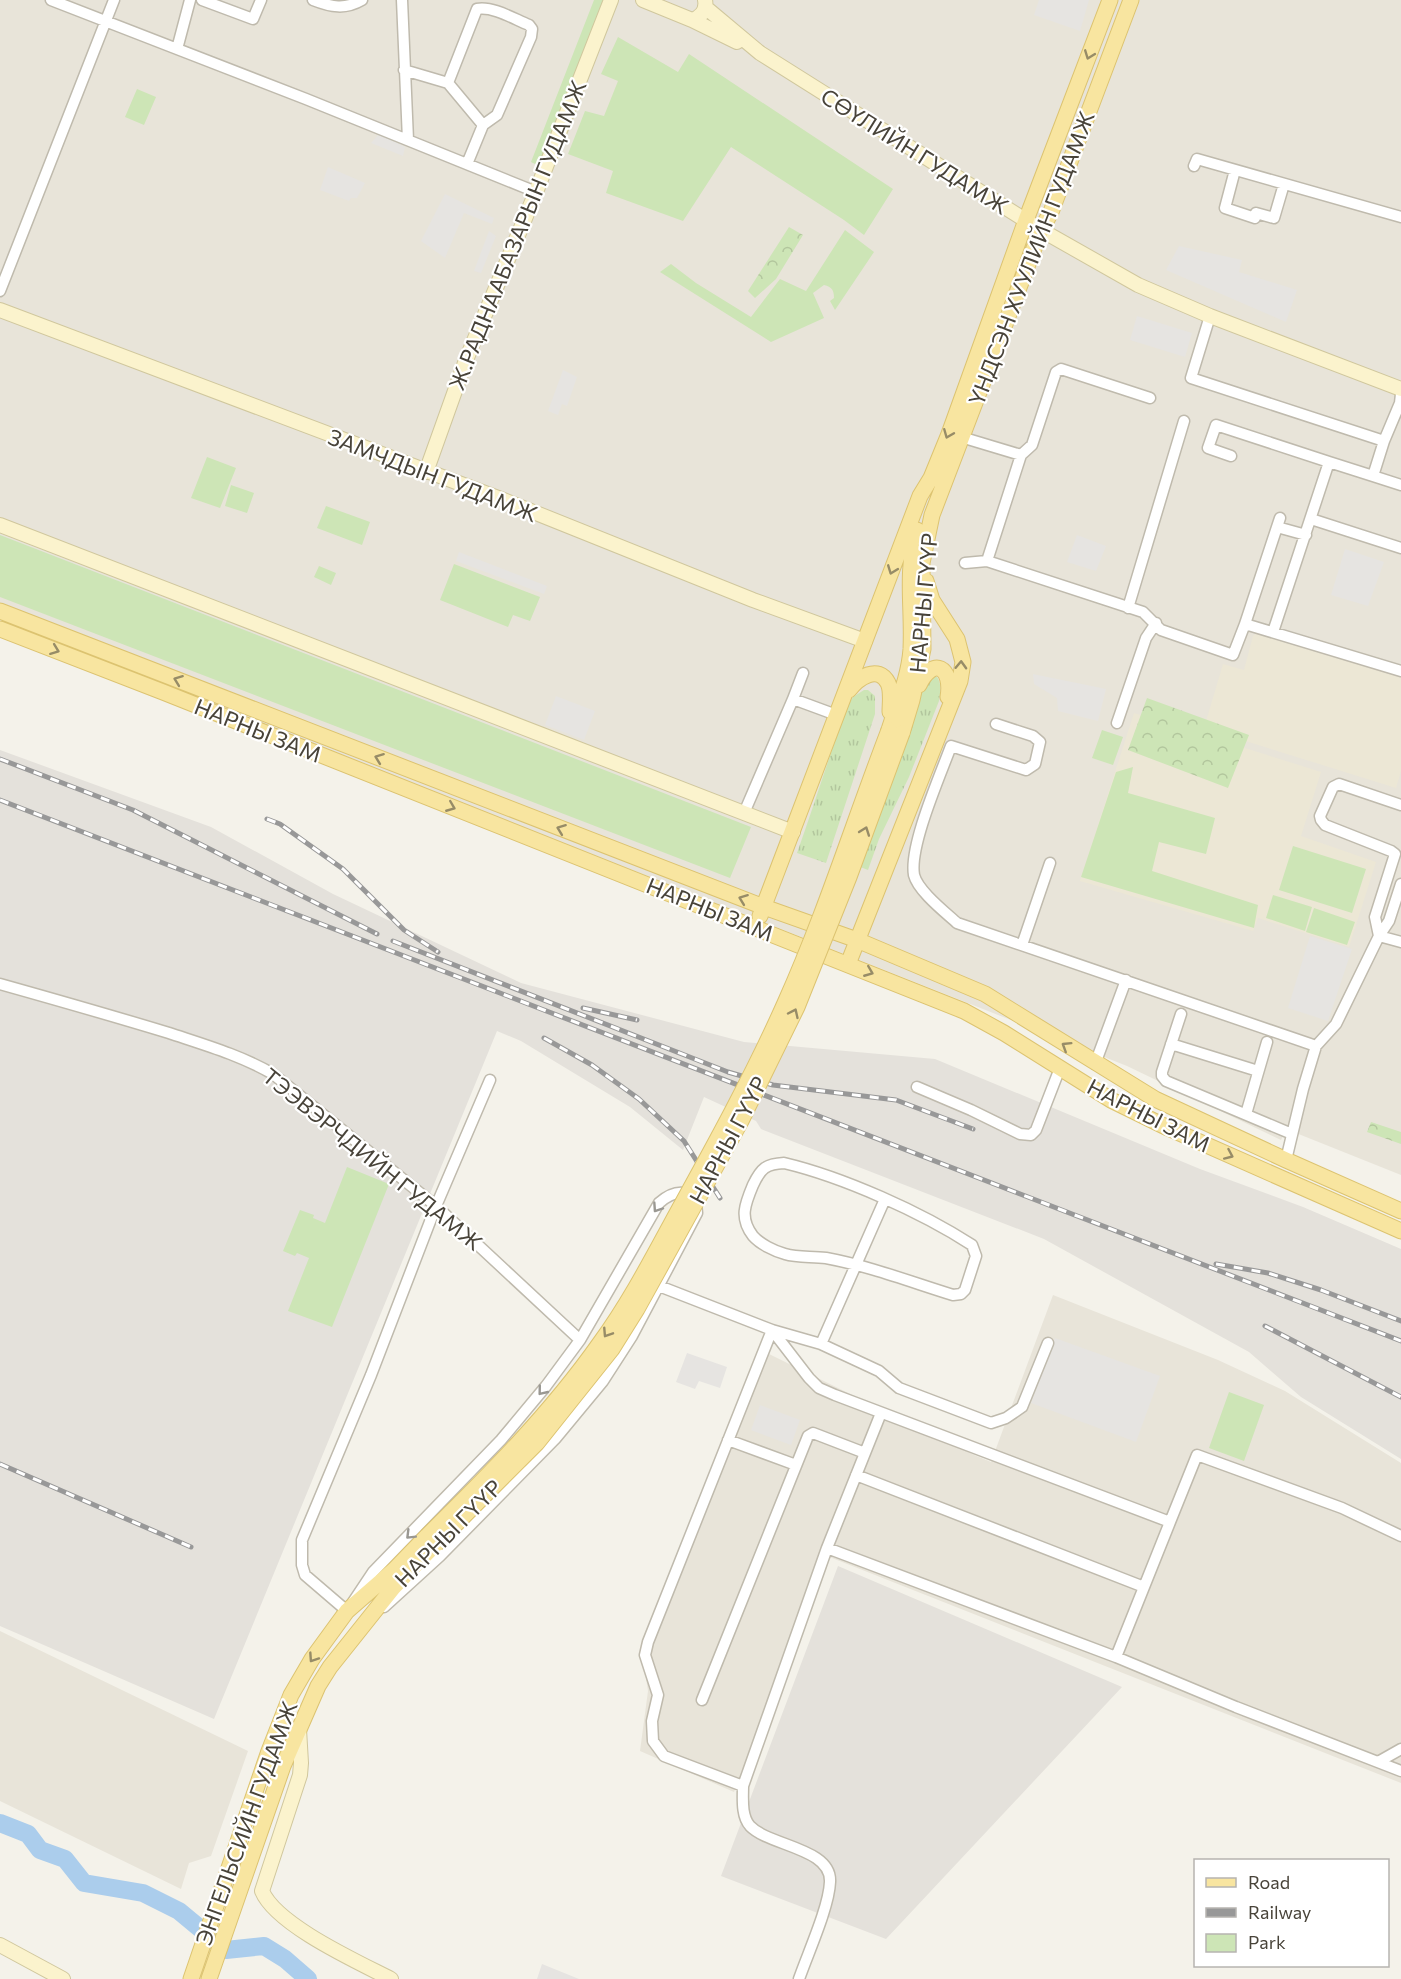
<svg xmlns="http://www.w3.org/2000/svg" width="1401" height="1979" font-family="Commissioner,sans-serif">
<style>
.residential{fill:#e8e4d9}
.industrial{fill:#e4e1db}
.education{fill:#ece7d5}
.grass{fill:url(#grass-tufts)}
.forest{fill:url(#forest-crowns)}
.park{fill:#cde5b6}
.parking{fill:#e6e4e1}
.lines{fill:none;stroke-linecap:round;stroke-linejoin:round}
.river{stroke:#abcdec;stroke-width:18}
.street-casing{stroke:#bfbaad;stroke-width:13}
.secondary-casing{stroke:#d0c79d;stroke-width:16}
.primary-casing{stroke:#dcc370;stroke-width:17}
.street{stroke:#fff;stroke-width:10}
.secondary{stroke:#fbf3cd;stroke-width:14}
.primary{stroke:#f8e5a0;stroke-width:15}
.rail-casing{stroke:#989898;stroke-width:5}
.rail{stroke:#fff;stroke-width:3;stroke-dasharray:9;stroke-linecap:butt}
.primary-bridge-casing{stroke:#dcc370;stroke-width:17;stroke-linecap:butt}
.primary-bridge{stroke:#f8e5a0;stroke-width:15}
.oneway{stroke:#978c67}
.oneway2{stroke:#9a9892}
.labels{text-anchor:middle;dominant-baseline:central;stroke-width:4.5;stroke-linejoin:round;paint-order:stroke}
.street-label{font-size:22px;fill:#484339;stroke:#fff}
</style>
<defs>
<pattern id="grass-tufts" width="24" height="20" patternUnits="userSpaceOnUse" patternTransform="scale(1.5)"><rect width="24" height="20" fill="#cde5b6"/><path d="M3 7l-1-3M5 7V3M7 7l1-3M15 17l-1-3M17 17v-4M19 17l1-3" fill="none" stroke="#b2c69d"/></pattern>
<pattern id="forest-crowns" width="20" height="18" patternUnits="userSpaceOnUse" patternTransform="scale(1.5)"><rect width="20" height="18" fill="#cde5b6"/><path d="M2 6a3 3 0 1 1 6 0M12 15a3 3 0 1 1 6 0" fill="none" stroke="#b2c69d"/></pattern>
</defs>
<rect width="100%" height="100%" fill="#f4f2ea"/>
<path class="residential" d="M0,0H1401V1175L1286,1129L1281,1140L1127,1066L0,620Z
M1053,1295L1218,1360L1285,1391L1401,1463V1783L827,1556L734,1792L640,1751L648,1691L643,1659L769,1354L974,1455L991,1462Z
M0,1631L248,1751L211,1856L189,1863L181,1889L0,1801Z"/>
<path class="industrial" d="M0,750L211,827L333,894L521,983L744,1042L935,1059L1200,1169L1303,1207L1401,1249V1459L1301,1397L1249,1352L1044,1239L761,1129L756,1121L704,1097L683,1150L630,1107L521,1041L497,1031L214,1719L0,1626Z
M838,1566L1122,1687L886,1939L721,1876Z"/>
<path class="education" d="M1258,632L1401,677V771L1396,788L1204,728L1223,664L1244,670L1253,636Z
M1134,713L1321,772L1301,836L1376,862L1349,947L1258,918L1253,931L1080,881Z"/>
<path class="grass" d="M933,677H937C942,684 940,693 939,701L909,777L879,839L868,870L855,865L920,689Z
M864,690H868L875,696V714L826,863L797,853C815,803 830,752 849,703L853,697Z"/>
<path class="forest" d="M789,227L803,235L776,279L755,298L748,291Z
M1147,698L1249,735L1228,788L1128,750Z
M1371,1122L1401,1132V1144L1367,1132Z"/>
<path class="park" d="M594,0H605L541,167L531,162Z
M618,37L678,72L689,54L893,189L864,235L844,220L731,147L683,221L606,193L613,171L568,154L585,111L604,116L618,81L601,74Z
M137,89L156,97L144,125L125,117Z
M845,230L874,252L835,310L830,301L834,298C834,290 832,287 824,285L813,293L824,318L771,342L660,272L671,264L696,283L751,317L780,279L806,291Z
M207,457L236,468L220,508L191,498Z
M231,485L254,493L247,513L225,506Z
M326,506L370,522L362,545L317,528Z
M0,535L751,827L730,878L0,597Z
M454,564L540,597L530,621L513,615L508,627L440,600Z
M319,566L336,573L331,585L314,577Z
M1102,730L1123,737L1113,765L1092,758Z
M1133,767L1128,793L1215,818L1206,854L1159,842L1152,871L1258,905L1254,928L1081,877L1116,772Z
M1293,846L1366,869L1352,913L1279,890Z
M1273,895L1312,907L1305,931L1266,918Z
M1314,908L1355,922L1347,945L1306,932Z
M347,1167L389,1184L332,1327L288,1311L309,1258L297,1253L295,1256L283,1251L300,1210L314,1215L313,1218L325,1223Z
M1229,1392L1264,1405L1244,1461L1209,1448Z"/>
<path class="parking" d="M1039,0H1089L1080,31L1034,15Z
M379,134L405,147L403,156L371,143Z
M328,167L365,183L357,198H351L349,201L320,190Z
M445,194L494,218L492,224L464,213L445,258L421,241Z
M489,231L496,236L481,273L474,271Z
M1179,246L1242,260L1239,272L1297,290L1286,322L1166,270Z
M1137,316L1192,333L1185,357L1130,340Z
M563,370L577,377L567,406L562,404L558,415L548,411Z
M1077,535L1106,546L1096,571L1067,562Z
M1345,549L1384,562L1368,606L1331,595Z
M459,552L547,586L544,594L456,561Z
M1033,674L1106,689L1098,721L1058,711L1057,698L1034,684Z
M556,696L595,711L584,740L545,725Z
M1310,936L1352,949L1328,1021L1288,1008Z
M1055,1338L1160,1376L1136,1442L1031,1403Z
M687,1353L727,1367L720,1388L699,1381L695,1389L676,1382Z
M760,1405L800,1420L791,1445L751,1430Z
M542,1964L579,1979H537Z"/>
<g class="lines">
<path class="river" d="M0,1823L28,1834L40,1850L65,1859L84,1883L143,1893L179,1911L226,1950L264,1946L285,1959L308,1979"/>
<g class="street-casing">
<path id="street" d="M51,0L306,99L536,192
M202,0L253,19L261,0
M313,0C331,7 345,10 362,0
M402,0L408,140
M177,49L190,0
M404,70L448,83
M467,164L483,125L497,115L531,37L532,29L529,25C514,19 493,6 477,9L448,83L483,125
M1194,166L1197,159L1401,217
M1235,170L1225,208L1255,218L1256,213L1274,218L1284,184
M0,291L114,0
M1210,316L1191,378L1384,441L1373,476L1401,485
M961,437L1021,455
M1384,441L1400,403L1401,394
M1231,456L1208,448L1216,425L1329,462
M1311,519L1401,548
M1277,527L1306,535
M987,561L1021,455L1032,445L1056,372L1061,369L1150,398
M965,563L987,561L1143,612L1161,630L1233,655L1245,624L1401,671
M1128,608L1184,421
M1245,624L1280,518
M1273,632L1329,462L1373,476
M793,699L803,673
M1117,723L1146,638L1156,623
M996,724L1033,736L1040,742L1035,764L1026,770L951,746C940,776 909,846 914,875C918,891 945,912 957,923L1316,1046
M744,813L793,699L831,713
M1379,936L1375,917L1395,854L1391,851L1325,825L1321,820L1320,816L1333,787L1339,784L1401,805
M1379,936L1401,942
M1022,945L1050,863
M0,984C57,1000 113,1016 169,1033C205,1045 240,1055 273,1074L436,1206L580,1340
M1181,1014L1162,1072V1076L1166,1081L1292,1134
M1171,1044L1258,1071
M1095,1064L1126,980
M917,1087L971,1110L1020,1134L1031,1135L1036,1130L1060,1068
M1246,1114L1267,1042
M1286,1160L1303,1089L1316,1046L1336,1024L1379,936L1389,921L1401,884
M784,1163C843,1177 921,1212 972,1245L976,1256L965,1290L961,1294L953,1295C911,1282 869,1266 826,1258C812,1256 798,1258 785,1254C774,1251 760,1244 753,1236C739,1218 745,1204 753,1185C761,1168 766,1164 784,1163Z
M659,1286L772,1330L809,1378L819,1388L835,1395L1170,1522L1116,1657L1236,1707L1401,1771
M821,1344L885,1199
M728,1440L796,1465
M856,1475L1144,1587
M1170,1522L1197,1455L1342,1508L1401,1536
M827,1548L1116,1657
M384,1607L440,1556L555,1439L603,1381L632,1336L697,1213C696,1187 675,1189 659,1203L580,1340L546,1386L501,1440L373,1572L347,1611L305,1575L302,1565V1540L371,1375L436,1206L490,1080
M702,1700L808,1436L813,1433L865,1453
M1378,1762L1401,1749
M743,1786L664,1756L653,1741L652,1721L658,1695L645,1655L648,1642L772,1330L821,1344L879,1371L899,1388L991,1423L1006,1418L1022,1407L1048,1343
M799,1979C808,1953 829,1907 830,1882C832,1848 769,1846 750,1826C741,1816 743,1798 743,1786L827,1548L881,1413"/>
</g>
<g class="secondary-casing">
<path id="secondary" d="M643,0L692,20C701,17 707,10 705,0
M705,7L760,53L1041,230L1138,285L1210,316L1401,389
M692,20L737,42
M0,310L501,499L753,600L865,641
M426,472L466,360L536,192L611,0
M0,525L793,832
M299,1729L301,1763L300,1775L262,1891C276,1925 358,1962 391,1979
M0,1945L63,1979"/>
</g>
<g class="primary-casing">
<path id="primary" d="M0,611L764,907L857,940L985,994L1155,1099L1286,1160L1401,1211
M0,629L163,692L964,1011L1004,1033L1111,1100L1168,1128L1401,1231
M919,685C933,656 953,667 948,697
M849,690C858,678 878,664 888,683C892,691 890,703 890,712
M889,730C897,704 909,677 911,649C913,606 905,574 917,530
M902,733L912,700L923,649L922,563L932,515L1041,230L1051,212L1131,0
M760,916L920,496L931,478L949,434L1026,220L1110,0
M848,964L960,681L963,662L957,639L932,600L926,581
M191,1979L269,1751L291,1695L312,1659L347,1611L394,1570L427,1536
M209,1979L283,1766L318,1686L330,1667L393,1588L436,1544"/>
</g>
<use href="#street" class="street"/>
<use href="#secondary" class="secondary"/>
<use href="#primary" class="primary"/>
<g class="rail-casing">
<path id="rail" d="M0,759L133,810L377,934
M0,800L1401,1341
M267,819L280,824L343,869L404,930L438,952
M393,941L728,1072L773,1085L896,1100L973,1129
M583,1008L637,1020
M544,1038L592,1065L639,1099L684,1141L720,1198
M1216,1264L1268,1273L1321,1290L1401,1321
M1265,1326L1401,1397
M0,1464L191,1547"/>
</g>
<use href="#rail" class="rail"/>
<g class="primary-bridge-casing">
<path id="primary-bridge" d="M427,1536C489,1475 550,1414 600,1343C630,1302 653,1257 677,1213C715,1144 753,1075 785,1003C825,914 854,821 889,730
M436,1544L537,1443L612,1349L637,1309L741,1121L797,1007L849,877L902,733"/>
</g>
<use href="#primary-bridge" class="primary-bridge"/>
</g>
<defs><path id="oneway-chevron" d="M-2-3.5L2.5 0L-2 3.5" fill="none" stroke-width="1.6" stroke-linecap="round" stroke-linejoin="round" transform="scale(1.5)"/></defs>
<g class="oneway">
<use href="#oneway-chevron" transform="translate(1089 55) rotate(111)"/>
<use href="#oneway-chevron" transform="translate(948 434) rotate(112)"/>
<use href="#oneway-chevron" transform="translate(892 570) rotate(111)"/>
<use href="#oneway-chevron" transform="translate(55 650) rotate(21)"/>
<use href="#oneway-chevron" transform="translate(961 665) rotate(-88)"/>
<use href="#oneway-chevron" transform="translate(178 680) rotate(-159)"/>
<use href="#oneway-chevron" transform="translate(379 758) rotate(-159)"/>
<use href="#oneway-chevron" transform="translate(451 807) rotate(22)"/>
<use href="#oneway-chevron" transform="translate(561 829) rotate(-159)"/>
<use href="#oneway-chevron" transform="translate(865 831) rotate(-70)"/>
<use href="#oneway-chevron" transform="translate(743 899) rotate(-159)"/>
<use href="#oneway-chevron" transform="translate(869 972) rotate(22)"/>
<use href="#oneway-chevron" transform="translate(794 1013) rotate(-65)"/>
<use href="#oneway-chevron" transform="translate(1066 1046) rotate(-148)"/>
<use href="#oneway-chevron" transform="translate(1229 1155) rotate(24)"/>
<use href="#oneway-chevron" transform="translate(607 1333) rotate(123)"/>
<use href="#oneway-chevron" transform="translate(313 1658) rotate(124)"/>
</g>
<g class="oneway2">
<use href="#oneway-chevron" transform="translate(657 1208) rotate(124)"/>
<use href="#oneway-chevron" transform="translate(542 1391) rotate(129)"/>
<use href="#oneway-chevron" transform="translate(410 1535) rotate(135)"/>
</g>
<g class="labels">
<g class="street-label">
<text transform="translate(915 151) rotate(32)">СӨҮЛИЙН ГУДАМЖ</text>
<text transform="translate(517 235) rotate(-68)">Ж.РАДНААБАЗАРЫН ГУДАМЖ</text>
<text transform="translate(1031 258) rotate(-69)">ҮНДСЭН ХУУЛИЙН ГУДАМЖ</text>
<text transform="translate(433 475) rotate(21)">ЗАМЧДЫН ГУДАМЖ</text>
<text transform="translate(923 603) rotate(-85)">НАРНЫ ГҮҮР</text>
<text transform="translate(258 730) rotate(22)">НАРНЫ ЗАМ</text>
<text transform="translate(710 909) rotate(22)">НАРНЫ ЗАМ</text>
<text transform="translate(1149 1115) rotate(27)">НАРНЫ ЗАМ</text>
<text transform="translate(728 1140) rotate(-62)">НАРНЫ ГҮҮР</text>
<text transform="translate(373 1159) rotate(39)">ТЭЭВЭРЧДИЙН ГУДАМЖ</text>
<text transform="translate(448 1533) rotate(-45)">НАРНЫ ГҮҮР</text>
<text transform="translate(246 1823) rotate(-70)">ЭНГЕЛЬСИЙН ГУДАМЖ</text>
</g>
</g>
<rect x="1194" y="1859" width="195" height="108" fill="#ffffff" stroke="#b6b4b0" stroke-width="1.5"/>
<rect x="1206" y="1878" width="30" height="9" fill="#f8e5a0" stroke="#b6b4b0" stroke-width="1.5"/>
<text x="1248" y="1889" font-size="18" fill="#484339">Road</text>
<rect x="1206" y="1908" width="30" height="9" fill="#989898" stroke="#b6b4b0" stroke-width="1.5"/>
<text x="1248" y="1919" font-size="18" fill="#484339">Railway</text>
<rect x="1206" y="1934" width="30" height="18" fill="#cde5b6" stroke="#b6b4b0" stroke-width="1.5"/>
<text x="1248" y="1949" font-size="18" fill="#484339">Park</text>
</svg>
